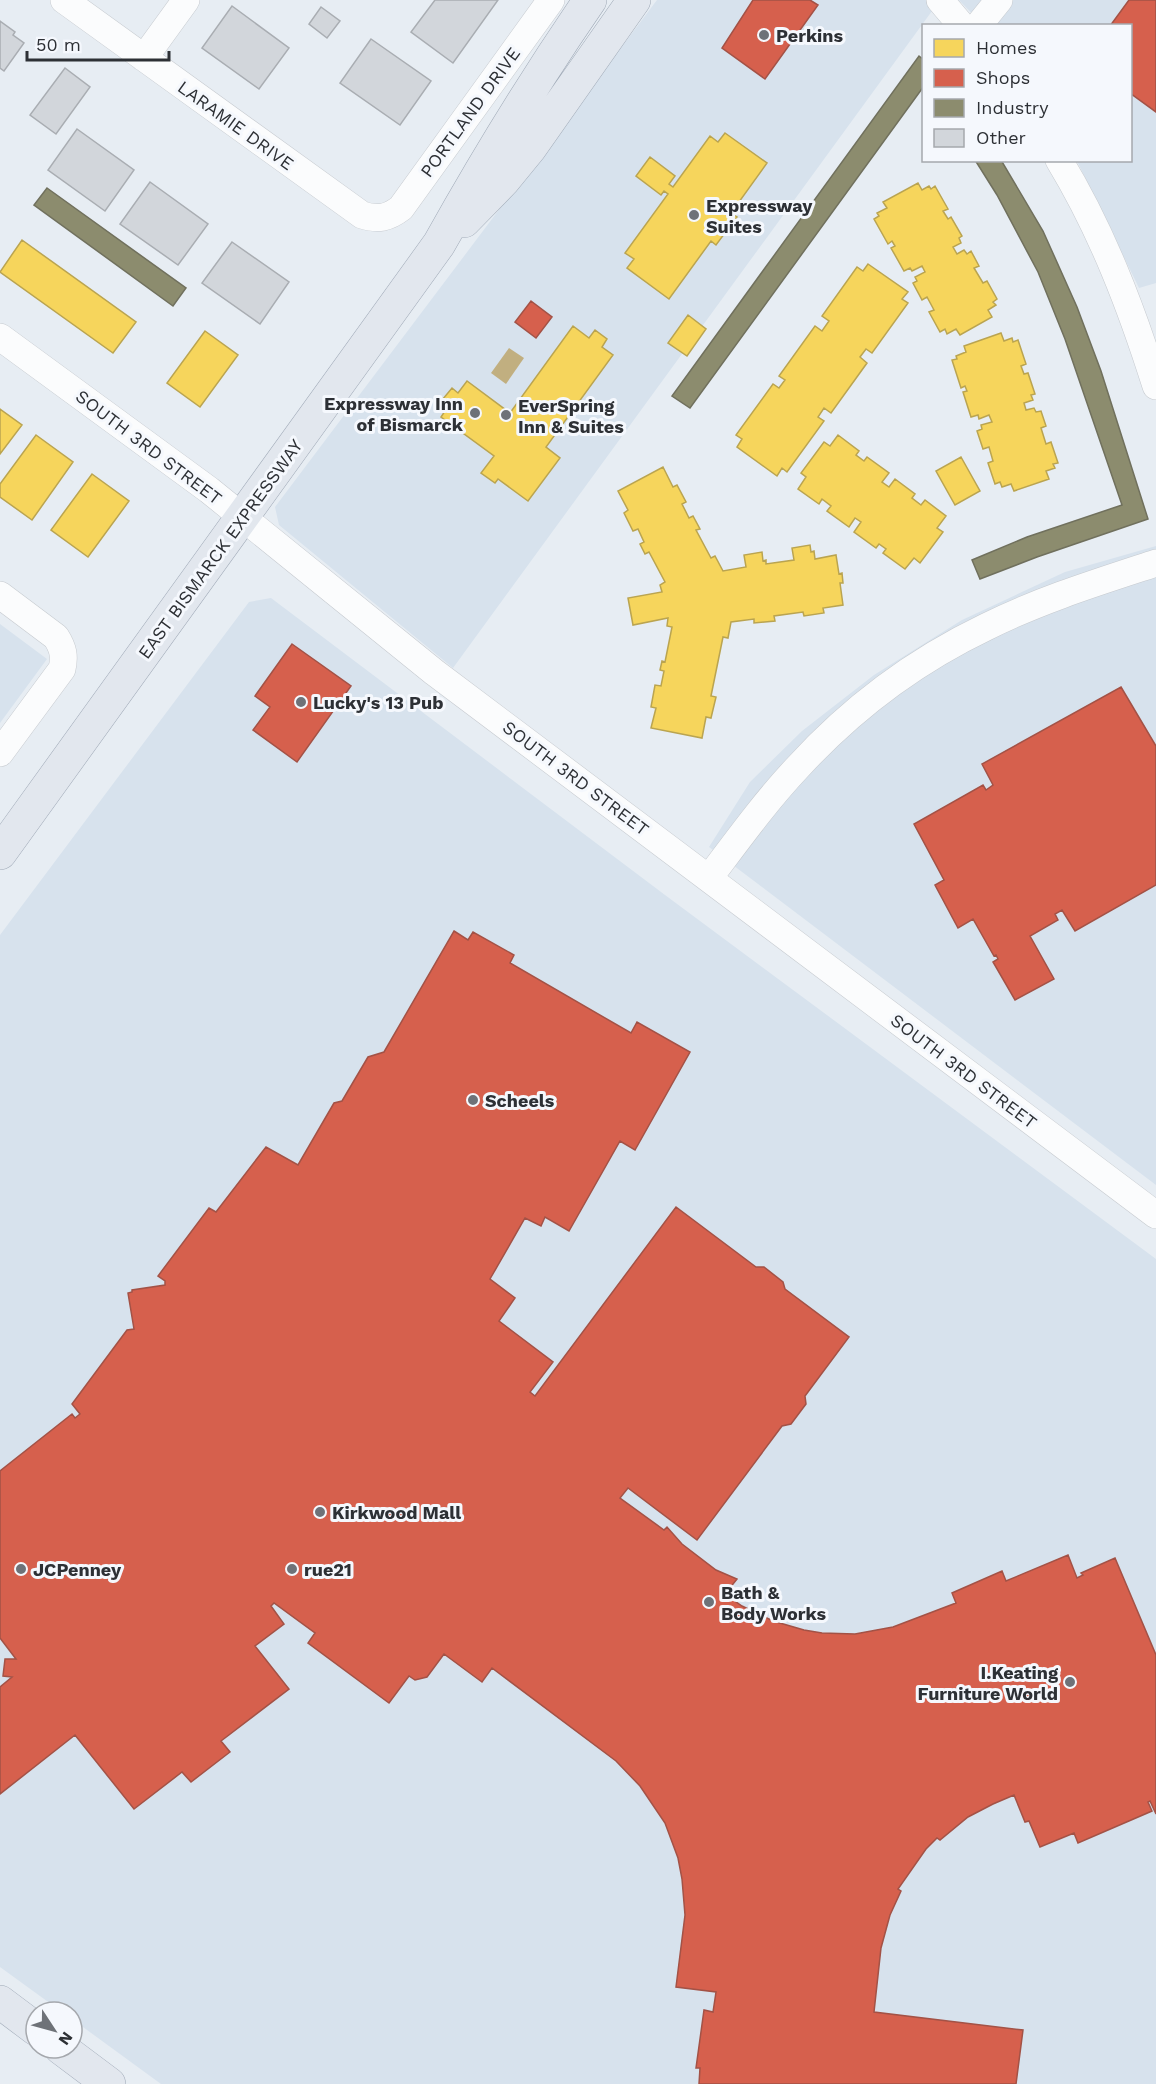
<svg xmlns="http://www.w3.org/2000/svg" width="1156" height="2084" font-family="'Work Sans',sans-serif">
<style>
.built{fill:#d7e2ed}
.water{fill:#c1af80}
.homes{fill:#f6d55c;stroke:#baa450;stroke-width:1.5}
.shops{fill:#d6604d;stroke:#a35246;stroke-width:1.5}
.industry{fill:#8c8c6e;stroke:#70705d;stroke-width:1.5}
.building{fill:#d2d6db;stroke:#a9adb2;stroke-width:1.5}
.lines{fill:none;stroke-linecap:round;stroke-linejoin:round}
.minor-casing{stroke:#c6cacf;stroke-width:28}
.major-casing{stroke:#a0aab7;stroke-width:34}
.minor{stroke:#fbfcfd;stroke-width:27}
.major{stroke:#e2e7ee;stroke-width:33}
.poi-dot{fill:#6e7278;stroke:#f5f8fd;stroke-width:2}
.labels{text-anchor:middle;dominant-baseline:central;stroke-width:6;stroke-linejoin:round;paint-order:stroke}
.poi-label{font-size:18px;font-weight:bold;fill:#2d3035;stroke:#f5f8fd;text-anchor:start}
.street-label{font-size:18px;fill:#2d3035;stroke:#f5f8fd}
</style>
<rect width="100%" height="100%" fill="#e7edf3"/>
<path class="built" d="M657,0H940L453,668L279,525L275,507Z
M959,0H1156V283L1139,288L1077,161L1130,160V26L983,25Z
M1156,546V1185L709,847L750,782L802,731L874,675L962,620L1065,572Z
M271,598L665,895L1156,1259V2084H161L72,2019V2012H62L0,1967V935L249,602Z
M0,624L47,659L0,723Z"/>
<path class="water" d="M509,348L524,358L506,384L491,373Z"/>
<path class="homes" d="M725,133L767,163L731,213L737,217L716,245L711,241L669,299L627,268L634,259L625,253L668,194L664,191L661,195L636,176L650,157L675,176L669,184L673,187L710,136L718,142Z
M918,183L922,190L929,186L931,189L935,186L948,209L943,211L948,219L951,217L962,236L959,238L961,243L953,247L957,254L964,250L967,254L971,251L979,266L974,268L983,283L987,281L997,299L993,302L996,305L988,310L992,317L960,335L956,329L947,334L945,329L940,332L929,312L934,310L927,297L922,300L913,283L917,281L915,277L925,272L922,266L912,271L910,268L904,271L891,248L895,246L892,241L888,244L874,219L879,216L877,213L887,208L883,202Z
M22,240L136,322L113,353L0,272Z
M868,264L908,292L902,299L908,303L872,353L866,349L860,357L867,363L831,413L824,408L818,417L824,421L787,472L782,468L777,476L737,447L742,439L736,435L773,384L779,388L785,380L779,376L815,326L822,331L829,321L822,316L857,267L863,271Z
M688,315L706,329L687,356L668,343Z
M573,326L589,338L595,330L607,339L602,347L613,355L546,447L560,458L528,501L498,479L495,483L481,473L494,456L441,417L449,405L442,400L452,388L458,393L467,381L510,413Z
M205,331L238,355L200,407L167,383Z
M1001,333L1004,341L1012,338L1013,342L1018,340L1026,364L1021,366L1024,374L1028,373L1035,394L1031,395L1033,400L1024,403L1026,410L1034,408L1036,412L1041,411L1046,426L1041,428L1046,444L1051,442L1058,463L1053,464L1055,468L1046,471L1049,479L1014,491L1011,484L1002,487L1000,482L995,484L988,463L993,461L989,447L983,449L977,431L982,429L981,425L992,422L989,415L979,419L978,415L971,417L963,392L967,391L965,386L961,388L952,360L957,359L956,356L966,352L964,346Z
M0,409L22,425L0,454Z
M36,435L73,462L32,520L0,497V484Z
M838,435L859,451L856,455L864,461L867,457L889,473L882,482L889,487L895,479L915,494L912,498L921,505L925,500L946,516L937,528L943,532L920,563L914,558L905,569L883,553L886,549L879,544L876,548L854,532L861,522L855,518L849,527L827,511L831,506L822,499L819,504L798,489L806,477L801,473L824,442L830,446Z
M961,457L980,491L955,505L936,471Z
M663,467L673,487L677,485L686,502L682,504L689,518L693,516L700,529L696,530L711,558L715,556L723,571L746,567L744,555L762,552L763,561L766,560V564L794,560L792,548L810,545L811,552L814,551L815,559L836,555L839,574L842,573L843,583H840L843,605L823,608L824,613L804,616L803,612L774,616L775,621L754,623V619L731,622L728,638L723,637L711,696L716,697L711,718L706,717L702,738L651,728L656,708L651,707L655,685L661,686L664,671L660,670L662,661L665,662L672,627L667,626L668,618L633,625L628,598L662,592L660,585L665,582L649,552L645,554L640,544L644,542L638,529L633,531L624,513L628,510L618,491Z
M92,474L129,501L88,557L51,530Z"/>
<path class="shops" d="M753,0H810L818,5L765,79L722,48Z
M1129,0H1156V112L1130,93V26H1110Z
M531,301L552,317L536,338L515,322Z
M292,644L351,686L297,762L253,730L270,707L255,696Z
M1121,687L1156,746V885L1075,931L1062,910L1055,914L1058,920L1030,936L1054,979L1015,1000L993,962L998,959L996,955L994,956L973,919L958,928L935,885L944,880L914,824L983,785L986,790L993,785L982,764Z
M454,931L468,940L473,932L514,955L510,963L631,1033L637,1022L690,1052L635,1150L620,1141L569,1231L545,1217L541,1226L525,1218L490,1279L515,1298L499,1321L553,1362L530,1392L535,1396L676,1207L756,1267H764L783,1282L785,1289L849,1337L805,1396L806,1404L791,1424L782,1426L697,1540L628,1488L620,1498L664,1530L667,1527L682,1544L716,1570L737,1579L725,1594L742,1606L773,1621L804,1630L822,1633L855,1634L893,1627L956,1603L952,1593L1002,1571L1006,1581L1068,1555L1077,1578L1083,1575L1081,1573L1115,1558L1156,1655V1814L1150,1801L1148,1802L1152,1811L1078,1843L1074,1833L1040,1847L1029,1821L1025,1822L1014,1795L993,1804L968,1817L940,1840L937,1838L926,1849L898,1889L901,1891L890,1915L881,1948L874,2012L1023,2030L1016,2084H699L700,2068H696L704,2010L713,2012L716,1992L676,1987L685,1915L682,1879L678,1858L665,1823L640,1786L616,1761L492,1668L482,1682L444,1654L427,1677L415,1680L409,1676L389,1703L308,1643L315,1633L274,1603L271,1606L284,1624L255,1646L289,1689L221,1741L230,1752L191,1782L182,1772L134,1809L75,1735L0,1794V1687L12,1677L3,1676L5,1659H16L0,1638V1471L72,1414L75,1418L80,1414L72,1404L127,1330L134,1329L128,1293L132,1292V1290L165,1285V1281L158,1276L209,1208L216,1212L266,1147L298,1165L334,1103L342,1101L368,1057L384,1052Z"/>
<path class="industry" d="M919,56L924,60V86L690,408L672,396Z
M975,160H1001L1043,231L1077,307L1101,371L1148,519L1037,557L980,579L972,560L1027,537L1122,505L1065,339L1038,272L997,195Z
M47,188L186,288L173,306L34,205Z"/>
<path class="building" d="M435,0H498L453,63L411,32Z
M232,6L289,48L259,89L202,48Z
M321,7L340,21L327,38L309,24Z
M0,21L15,32L13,35L24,43L4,71L0,68Z
M371,39L431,81L400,125L340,83Z
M65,68L90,87L56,134L30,115Z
M77,129L134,170L105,211L48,170Z
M150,182L208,224L178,265L120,224Z
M232,242L289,282L260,324L202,283Z"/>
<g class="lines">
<g class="minor-casing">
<path id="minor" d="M64,0L362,215C378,220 388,218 401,208L551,0
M940,0L962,26
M978,26L999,0
M144,58L186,0
M1059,160C1102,231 1131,307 1156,386
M0,337L209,490L434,672L1156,1215
M0,595L56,637C63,648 65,656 62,669L0,753
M709,878C737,841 765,802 797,768C850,710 915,661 986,627C1040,600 1098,582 1156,563"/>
</g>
<g class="major-casing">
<path id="major" d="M464,221L503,181L530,148L634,0
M0,853L439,244C486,160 535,80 590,0
M0,2002L36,2029
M61,2048L109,2084"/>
</g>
<use href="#minor" class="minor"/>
<use href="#major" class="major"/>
</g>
<g class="poi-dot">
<circle cx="764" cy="35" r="6"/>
<circle cx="694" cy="215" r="6"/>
<circle cx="475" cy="413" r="6"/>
<circle cx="506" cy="415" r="6"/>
<circle cx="301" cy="702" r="6"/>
<circle cx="473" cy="1100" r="6"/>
<circle cx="320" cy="1512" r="6"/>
<circle cx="21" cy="1569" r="6"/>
<circle cx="292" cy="1569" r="6"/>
<circle cx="709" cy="1602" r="6"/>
<circle cx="1070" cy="1682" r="6"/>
</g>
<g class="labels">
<g class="poi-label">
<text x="776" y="35">Perkins</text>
<text x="706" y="205">Expressway<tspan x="706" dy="21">Suites</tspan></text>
<text x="463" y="403" text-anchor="end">Expressway Inn<tspan x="463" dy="21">of Bismarck</tspan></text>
<text x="518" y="405">EverSpring<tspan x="518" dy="21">Inn &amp; Suites</tspan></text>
<text x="313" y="702">Lucky's 13 Pub</text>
<text x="485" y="1100">Scheels</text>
<text x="332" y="1512">Kirkwood Mall</text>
<text x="33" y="1569">JCPenney</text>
<text x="304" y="1569">rue21</text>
<text x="721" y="1592">Bath &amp;<tspan x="721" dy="21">Body Works</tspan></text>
<text x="1058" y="1672" text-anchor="end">I.Keating<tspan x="1058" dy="21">Furniture World</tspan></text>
</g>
<g class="street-label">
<text transform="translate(470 112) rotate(-54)">PORTLAND DRIVE</text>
<text transform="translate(236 125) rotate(36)">LARAMIE DRIVE</text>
<text transform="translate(149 447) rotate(37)">SOUTH 3RD STREET</text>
<text transform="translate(220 549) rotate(-54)">EAST BISMARCK EXPRESSWAY</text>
<text transform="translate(576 778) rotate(37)">SOUTH 3RD STREET</text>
<text transform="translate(964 1071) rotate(37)">SOUTH 3RD STREET</text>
</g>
</g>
<rect x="922" y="24" width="210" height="138" fill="#f5f8fd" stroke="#a5a8ad" stroke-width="1.5"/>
<rect x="934" y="39" width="30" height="18" fill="#f6d55c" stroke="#a5a8ad" stroke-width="1.5"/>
<text x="976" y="54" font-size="18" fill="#2d3035">Homes</text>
<rect x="934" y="69" width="30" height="18" fill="#d6604d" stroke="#a5a8ad" stroke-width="1.5"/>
<text x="976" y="84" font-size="18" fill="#2d3035">Shops</text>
<rect x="934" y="99" width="30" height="18" fill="#8c8c6e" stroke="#a5a8ad" stroke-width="1.5"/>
<text x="976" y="114" font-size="18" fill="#2d3035">Industry</text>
<rect x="934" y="129" width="30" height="18" fill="#d2d6db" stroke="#a5a8ad" stroke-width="1.5"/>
<text x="976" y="144" font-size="18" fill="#2d3035">Other</text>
<g transform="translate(54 2030) rotate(126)"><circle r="28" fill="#f5f8fd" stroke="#a5a8ad" stroke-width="1.5"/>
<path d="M0-4.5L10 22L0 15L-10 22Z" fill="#6e7278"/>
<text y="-9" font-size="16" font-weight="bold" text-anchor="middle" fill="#2d3035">N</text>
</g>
<path d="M27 51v9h142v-9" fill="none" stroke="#2d3035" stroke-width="3"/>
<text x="36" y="51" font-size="18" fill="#2d3035" stroke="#f5f8fd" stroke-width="4.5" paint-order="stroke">50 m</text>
</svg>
